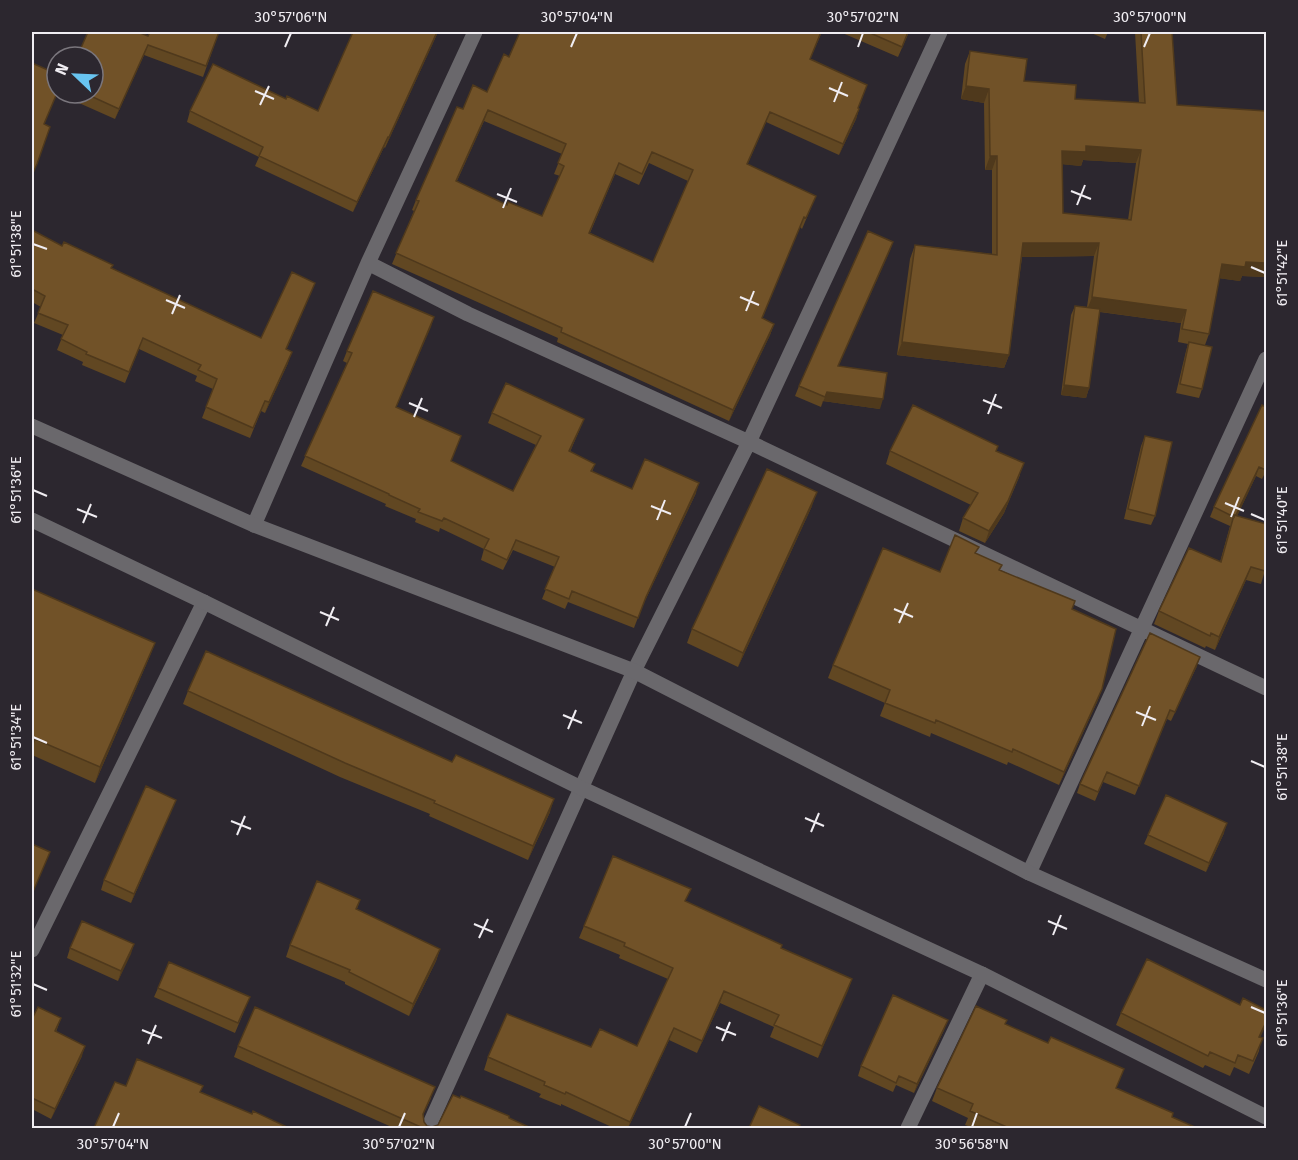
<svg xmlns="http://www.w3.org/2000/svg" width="1298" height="1160" font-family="'Fira Sans',sans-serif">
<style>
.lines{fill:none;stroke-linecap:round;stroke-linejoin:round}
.minor{stroke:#6a686c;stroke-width:15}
.tertiary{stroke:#6a686c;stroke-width:15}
.wall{fill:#614722;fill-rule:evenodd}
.shaded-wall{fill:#4f391c}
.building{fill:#715228;stroke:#4f391c;stroke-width:1.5;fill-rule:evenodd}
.ticks{fill:none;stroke:#f0edf2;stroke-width:2}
.neatline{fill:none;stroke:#f0edf2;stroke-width:2}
.ticks-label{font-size:15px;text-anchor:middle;fill:#f0edf2}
</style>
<rect width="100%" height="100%" fill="#2c272f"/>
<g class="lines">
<path class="minor" d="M368,263L468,314L749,442L1266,688
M254,525L368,263L475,32
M1029,873L1266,359
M32,950L204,602
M428,1128L634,671L749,442L940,32
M908,1128L982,974"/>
<path class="tertiary" d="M32,426L254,525L634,671L1029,873L1266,980
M32,520L204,602L581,788L982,974L1266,1117"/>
</g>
<path class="wall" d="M219,32L203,77L144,55L115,119L61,95L62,93H93L148,36Z
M438,32L385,148L384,147L353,212L255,166L259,157L187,122L190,111L286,99L318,111Z
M822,32L810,59L863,96L858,108L859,109L856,119L839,155L766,122L747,165L816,196L802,229L800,227L762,319L774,324L770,335L729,421L557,342L558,338L392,264L414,211L412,210L416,200L463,109L487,92L509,57ZM484,121L562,154L554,174L560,176L542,216L507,205L457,181ZM649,163L688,181L653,262L590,233L615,174L639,185Z
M840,32H909L898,57Z
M1089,32H1108L1105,39Z
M1135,32H1172L1177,105L1266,111V277L1242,276L1240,281L1219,278L1209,334L1205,345L1202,389L1199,398L1176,393L1186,351L1188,344L1178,342L1181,323L1100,312L1089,388L1086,398L1061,395L1071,315L1075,306L1087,307L1094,256L1022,257L1009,355L1004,368L897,355L910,259L915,245L992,254V170H985L984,103L961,99L965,64L970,51L1024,81L1075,99L1139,103ZM1083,160L1136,163L1128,220L1063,213V164L1081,166Z
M32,230L62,246L261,338L311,293L286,350L288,363L265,413L261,411L250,438L202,418L213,389L195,381L197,376L139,349L125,383L82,365L83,362L57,350L63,335L34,323L41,307L32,302Z
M893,242L838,366L880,409L823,401L821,407L795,396L799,386Z
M434,317L396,407L461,436L451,461L513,491L536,445L488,423L492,413L584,419L570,452L595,464L592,472L632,489L696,493L642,607L634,628L568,602L565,609L542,599L555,567L513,550L503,570L481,560L484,549L440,528L439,532L415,522L416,519L385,506L386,504L301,466L347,363L343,361L347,351Z
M1262,405L1266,471L1262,479L1256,476L1237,516L1266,567L1261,584L1246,580L1215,650L1206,646L1205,648L1154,624L1159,611L1220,562L1230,526L1210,517L1214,507Z
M1145,436L1155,516L1151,525L1124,519L1141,446Z
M890,451H997L1020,475L1004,513L985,543L959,531L963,518L971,505L886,464Z
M812,506L738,667L687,643L692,629Z
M976,554L1000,570L1072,609L1102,689L1097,702L1059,785L1008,762L1007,765L931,733L930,737L880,716L885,703L828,678L833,665L940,572Z
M32,589L155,643L149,658L95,783L32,755Z
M1197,666L1171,721L1167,719L1135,795L1103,782L1095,801L1077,793L1080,784Z
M188,691L550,812L528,860L429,816L430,814L340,777L183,704Z
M176,800L131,903L101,890L104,880Z
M1224,833L1206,872L1144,844L1148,835Z
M360,900L357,909L440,949L436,961L409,1016L345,984V982L286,957L290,945Z
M686,902L781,948L852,979L818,1058L770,1037L774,1027L720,1003L697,1053L669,1040L628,1128H614L561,1104V1106L539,1097L541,1094L484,1070L488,1057L591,1047L637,1046L668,979L619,958L620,955L579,938L584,926Z
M134,944L118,981L67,958L70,948Z
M158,988L250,997L235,1033L154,997Z
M1121,1013L1261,1037L1259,1051L1249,1074L1234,1067L1230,1076L1205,1065L1203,1068L1116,1025Z
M61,1018L56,1032L82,1056L51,1119L32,1109V1019Z
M1006,1024L1117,1088L1172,1117L1197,1128H974L965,1125L968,1118L932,1101L937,1088Z
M944,1030L914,1093L896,1085L893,1092L858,1076L861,1066Z
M238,1046L431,1098L423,1115L424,1122L427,1126L432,1127L509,1118L531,1128H394L234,1057Z"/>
<path class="shaded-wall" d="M437,32H438L385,148L389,137Z
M148,45L144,55L115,119L119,109Z
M966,86L989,89L984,103L961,99Z
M859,109L856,119L839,155L843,144Z
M488,110L484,121L452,191L456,181Z
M770,112L766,122L743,175L747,164Z
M388,137L384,147L353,212L357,202Z
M1086,146L1141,150L1136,163L1083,160L1081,166L1058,164L1062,151Z
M990,156H997L992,170H985Z
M893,242L890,251L834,376L838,366Z
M1023,243H1099L1094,256L1018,257Z
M1246,262L1266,263V277L1242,276L1240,281L1217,278L1222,264Z
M315,283L311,293L282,360L286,349Z
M1092,297L1186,310L1181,323L1087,310Z
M434,317L431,327L392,417L396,407Z
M774,324L770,335L729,421L733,410Z
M902,342L1009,355L1004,368L897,355Z
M292,352L288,363L265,413L269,402Z
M1064,385L1089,388L1086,398L1061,395Z
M827,392L883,399L880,409L823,401L821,407Z
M584,419L580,429L565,462L569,451Z
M1024,463L1004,513L985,543L989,531Z
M1259,467L1256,476L1232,527L1235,517Z
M699,483L696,493L642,607L634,628L646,597Z
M817,492L812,506L738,667L743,653Z
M1251,567L1246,580L1215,650L1219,637Z
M155,643L149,658L95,783L100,767Z
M1200,657L1197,666L1171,721L1175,712Z
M1102,689L1097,702L1059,785L1064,772Z
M554,799L550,812L528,860L533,846Z
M176,800L172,809L131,903L134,894Z
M1227,823L1224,833L1206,872L1209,863Z
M134,944L131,954L118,981L121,971Z
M440,949L436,961L409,1016L413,1004Z
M852,979L848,991L818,1058L822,1046Z
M724,991L720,1003L697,1053L702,1041Z
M948,1020L944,1030L914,1093L917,1084Z
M1266,1022V1025L1255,1049L1259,1037Z
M674,1028L669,1040L628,1128L630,1122Z
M85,1046L82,1056L51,1119L55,1109Z"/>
<path class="building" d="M88,32H138L148,36L150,32H219L206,66L148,45L119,109L84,93H93V57H77Z
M353,32H437L389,137H388L357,202L259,156L263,147L190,111L213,64L286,99L287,96L318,111Z
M520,32H821L810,59L867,85L858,108L859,109L843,144L770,112L747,164L816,196L806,218L804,217L762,318L774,324L733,410L561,332L562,328L396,253L419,201L416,200L457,107L463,109L473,85L487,92L504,54L509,57ZM488,110L566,144L558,163L564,166L542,216L508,202L507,205L456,181ZM652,152L693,170L653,262L589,233L619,163L642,174Z
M868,32H908L902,47Z
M1141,32H1172L1177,105L1266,111V263L1246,262L1245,267L1222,264L1209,334L1182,329L1186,310L1092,297L1099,243H1023L1009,355L902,342L915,245L997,255V156H990L989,89L966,86L970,51L1027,59L1024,81L1076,85L1075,99L1145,103ZM1086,146L1141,150L1131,220L1063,213L1062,151L1086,152Z
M32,63L57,74V93L44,124L50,127L37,164L32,175Z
M32,230L62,246L64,242L113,265L111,268L261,338L292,272L315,283L286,349L292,352L269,402L265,401L253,428L206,407L217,379L198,370L201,365L143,338L129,372L86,354L87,352L61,339L68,325L38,313L45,296L32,289Z
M868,231L893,242L838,366L887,373L883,399L827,392L825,397L799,386Z
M373,291L434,317L396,407L461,436L451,461L513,491L541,436L492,413L506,383L584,419L569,451L595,464L591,471L632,489L645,459L699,483L646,597L638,618L572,591L569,599L545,589L559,557L516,540L507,560L484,549L489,539L444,518L442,521L418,512L420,509L389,495V494L305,456L352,353L347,351Z
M1075,306L1100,309L1089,388L1064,385Z
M1189,342L1212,347L1202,389L1180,384Z
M913,405L998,446L996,451L1024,463L1008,501L989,531L963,518L978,493L890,451Z
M1262,405L1266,407V470L1259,467L1236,515H1234V517L1214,507Z
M1145,436L1172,442L1155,516L1128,509Z
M767,469L817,492L743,653L692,629Z
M1234,515L1266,524V567L1265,571L1251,567L1219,637L1211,633L1210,636L1159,611L1189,548L1221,562Z
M955,535L979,547L975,553L1002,565L999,570L1075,601L1072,609L1116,629L1102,689L1064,772L1013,749L1012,752L936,720L935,723L885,703L890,690L833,665L883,548L940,572Z
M32,589L155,643L100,767L35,739L32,747V645L33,641L32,640Z
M1150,633L1200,657L1175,712L1170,710L1139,786L1107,772L1098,792L1080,784Z
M206,651L452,762L456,755L554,799L533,846L434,803L435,801L345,763L188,691Z
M146,786L176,800L134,894L104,880Z
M1166,795L1227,823L1209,863L1148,835Z
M32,844L50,852L32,894Z
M613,856L691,889L685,901L782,945L781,948L852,979L822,1046L774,1025L779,1015L724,991L702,1041L674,1028L630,1122L566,1092L565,1094L544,1085L545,1082L488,1057L507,1014L591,1047L600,1029L637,1046L673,968L624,946L625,943L584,926Z
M317,881L360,900L356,909L440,949L413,1004L349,972L350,970L290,945Z
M82,921L134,944L121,971L70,948Z
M1147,959L1240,1005L1243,998L1266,1010V1022L1259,1037L1263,1038L1253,1061L1238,1055L1235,1063L1210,1052L1208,1056L1121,1013Z
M169,962L250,997L238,1023L158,988Z
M893,995L948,1020L917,1084L899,1076L896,1083L861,1066Z
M976,1006L1007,1020L1005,1024L1048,1043L1051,1037L1124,1069L1116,1088L1173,1113L1172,1117L1197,1128H1009L970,1111L973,1104L937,1088Z
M38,1007L61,1018L55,1031L85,1046L55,1109L32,1098V1019Z
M255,1007L435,1087L423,1114L424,1122L427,1126L432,1127L438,1125L453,1095L460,1098L461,1096L509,1116V1118L531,1128H423L238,1046Z
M137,1059L203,1086L200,1092L252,1114L253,1111L289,1128H94L115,1082L126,1086Z
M759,1106L800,1125L798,1128H749Z"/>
<path class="ticks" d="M285,47L291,33M571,47L577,33M858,47L863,33M1144,47L1150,33M829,88L848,96M255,91L274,99M834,102L842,82M260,105L269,86M1071,191L1091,199M497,194L517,202M1077,205L1085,185M503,208L511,188M33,244L47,249M1251,267L1265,273M740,297L759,305M166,300L185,308M746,311L754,291M172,314L180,295M983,400L1002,408M409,403L428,411M988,414L996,394M414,417L422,398M33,490L47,496M1225,503L1244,511M651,506L671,514M77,509L97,517M1251,514L1265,520M1231,517L1239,497M657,520L665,500M83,523L91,504M894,609L913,617M320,612L339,620M899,623L908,603M326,626L334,607M1136,712L1156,720M563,715L582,723M1142,726L1150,706M568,729L576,710M33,737L47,743M1251,761L1265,767M805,818L824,826M231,821L251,829M811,832L819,813M237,835L245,816M1048,921L1067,929M474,924L493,932M1053,935L1061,915M479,938L488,919M33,984L47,990M1251,1007L1265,1013M716,1027L736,1035M142,1030L162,1038M722,1041L730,1022M148,1044L156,1025M113,1127L119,1113M399,1127L405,1113M685,1127L691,1113M972,1127L977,1113"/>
<rect width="1298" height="1160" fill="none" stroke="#2c272f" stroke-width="66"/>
<g transform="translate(75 75) rotate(293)"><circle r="28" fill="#2c272f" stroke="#7a767d" stroke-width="1.5"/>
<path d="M0-4.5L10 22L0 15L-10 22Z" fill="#68c4f0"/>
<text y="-9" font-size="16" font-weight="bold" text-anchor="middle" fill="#f0edf2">N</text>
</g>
<rect x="33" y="33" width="1232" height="1094" class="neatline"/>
<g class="ticks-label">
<text x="291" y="22">30°57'06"N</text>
<text x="577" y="22">30°57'04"N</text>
<text x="863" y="22">30°57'02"N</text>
<text x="1150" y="22">30°57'00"N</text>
<text transform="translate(16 244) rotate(-90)" y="5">61°51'38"E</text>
<text transform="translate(1282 273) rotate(-90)" y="5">61°51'42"E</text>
<text transform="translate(16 490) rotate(-90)" y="5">61°51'36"E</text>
<text transform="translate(1282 520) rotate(-90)" y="5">61°51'40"E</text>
<text transform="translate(16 737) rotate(-90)" y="5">61°51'34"E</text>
<text transform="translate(1282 767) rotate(-90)" y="5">61°51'38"E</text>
<text transform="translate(16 984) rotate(-90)" y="5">61°51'32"E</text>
<text transform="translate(1282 1013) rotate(-90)" y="5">61°51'36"E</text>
<text x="113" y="1149">30°57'04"N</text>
<text x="399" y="1149">30°57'02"N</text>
<text x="685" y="1149">30°57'00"N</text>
<text x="972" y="1149">30°56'58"N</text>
</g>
</svg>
